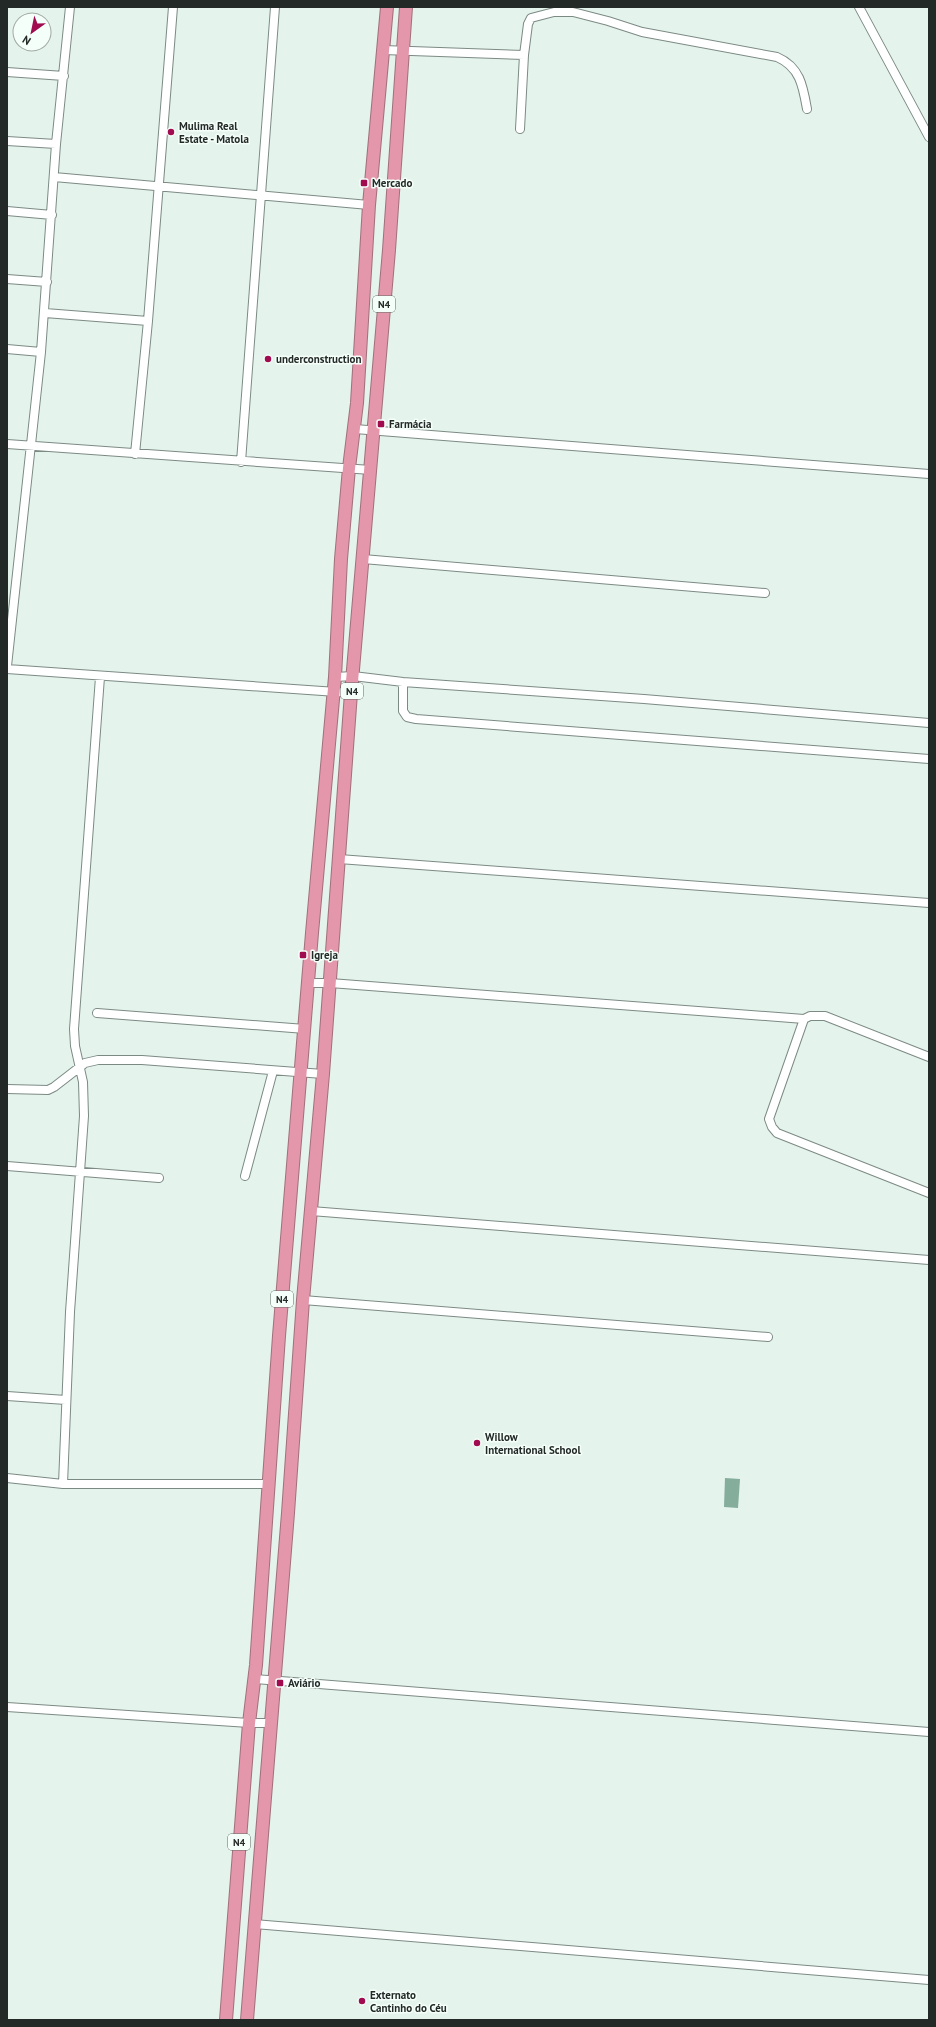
<svg xmlns="http://www.w3.org/2000/svg" width="936" height="2027" font-family="'PT Sans',sans-serif">
<style>
.water{fill:#84ad9c}
.lines{fill:none;stroke-linecap:round;stroke-linejoin:round}
.minor-casing{stroke:#7c8a84;stroke-width:10}
.highway-casing{stroke:#a0707c;stroke-width:14}
.minor{stroke:#fff;stroke-width:8}
.highway{stroke:#e496ab;stroke-width:12}
.poi-dot{fill:#a10c50;stroke:#f5fffa;stroke-width:1.5}
.labels{text-anchor:middle;dominant-baseline:central;stroke-width:3;stroke-linejoin:round;paint-order:stroke}
.shield{fill:#f5fffa;stroke:#626966;stroke-width:1}
.shield-label{font-size:10px;font-weight:bold;fill:#232926}
.poi-label{font-size:11px;font-weight:bold;fill:#232926;stroke:#f5fffa;text-anchor:start}
</style>
<rect width="100%" height="100%" fill="#e4f3ec"/>
<path class="water" d="M725,1478L740,1479L738,1508L724,1507Z"/>
<g class="lines">
<g class="minor-casing">
<path id="minor" d="M859,7L929,137
M383,50L524,55L520,129
M524,55L528,24L531,18L554,12H573L608,21L642,32L777,57C800,67 803,86 807,109
M7,72L64,76
M7,141L56,144
M54,177L369,205
M7,211L52,215
M7,279L47,282
M45,313L148,321
M7,349L41,352
M355,429L929,474
M7,444L371,470
M135,454L148,321L173,7
M241,462L275,7
M363,559L765,593
M7,666L41,352L56,144L70,7
M7,669L351,693
M335,677L353,676L403,682L644,699L929,723
M403,682V711L407,717L416,719L929,759
M339,859L929,903
M309,983H330L804,1019
M97,1013L305,1029
M929,1057L825,1016H810L804,1019L769,1119L772,1127L777,1133L929,1193
M7,1089L48,1090L54,1087L85,1063L98,1060H142L323,1074
M7,1166L159,1178
M245,1176L273,1071
M311,1211L929,1260
M303,1300L768,1337
M7,1396L66,1400
M7,1478L63,1484H269
M63,1484L70,1312L84,1116L83,1082L75,1046L74,1029L100,677
M255,1679L929,1732
M7,1707L249,1723H270
M254,1924L929,1980"/>
</g>
<g class="highway-casing">
<path id="highway" d="M226,2020L249,1723L256,1665L279,1336L312,933L335,677L341,559L349,468L357,403L369,205L387,7
M247,2020L288,1513L303,1300L323,1074L351,693L389,250L406,7"/>
</g>
<use href="#minor" class="minor"/>
<use href="#highway" class="highway"/>
</g>
<g class="poi-dot">
<circle cx="171" cy="132" r="4"/>
<rect x="360" y="179" width="8" height="8" rx="2"/>
<circle cx="268" cy="359" r="4"/>
<rect x="377" y="420" width="8" height="8" rx="2"/>
<rect x="299" y="951" width="8" height="8" rx="2"/>
<circle cx="477" cy="1443" r="4"/>
<rect x="276" y="1679" width="8" height="8" rx="2"/>
<circle cx="362" cy="2001" r="4"/>
</g>
<g class="labels">
<g class="shield">
<rect x="373" y="296" width="22" height="16" rx="3"/>
<rect x="341" y="683" width="22" height="16" rx="3"/>
<rect x="271" y="1291" width="22" height="16" rx="3"/>
<rect x="228" y="1834" width="22" height="16" rx="3"/>
</g>
<g class="shield-label">
<text x="384" y="304">N4</text>
<text x="352" y="691">N4</text>
<text x="282" y="1299">N4</text>
<text x="239" y="1842">N4</text>
</g>
<g class="poi-label">
<text x="179" y="126">Mulima Real<tspan x="179" dy="13">Estate - Matola</tspan></text>
<text x="372" y="183">Mercado</text>
<text x="276" y="359">underconstruction</text>
<text x="389" y="424">Farmácia</text>
<text x="311" y="955">Igreja</text>
<text x="485" y="1437">Willow<tspan x="485" dy="13">International School</tspan></text>
<text x="288" y="1683">Aviário</text>
<text x="370" y="1995">Externato<tspan x="370" dy="13">Cantinho do Céu</tspan></text>
</g>
</g>
<rect width="936" height="2027" fill="none" stroke="#232926" stroke-width="16"/>
<g transform="translate(32 32) rotate(213)"><circle r="19" fill="#f5fffa" stroke="#a1a9a5"/>
<path d="M0-3L7 15L0 10L-7 15Z" fill="#a10c50"/>
<text y="-6" font-size="11" font-weight="bold" text-anchor="middle" fill="#232926">N</text>
</g>
</svg>
